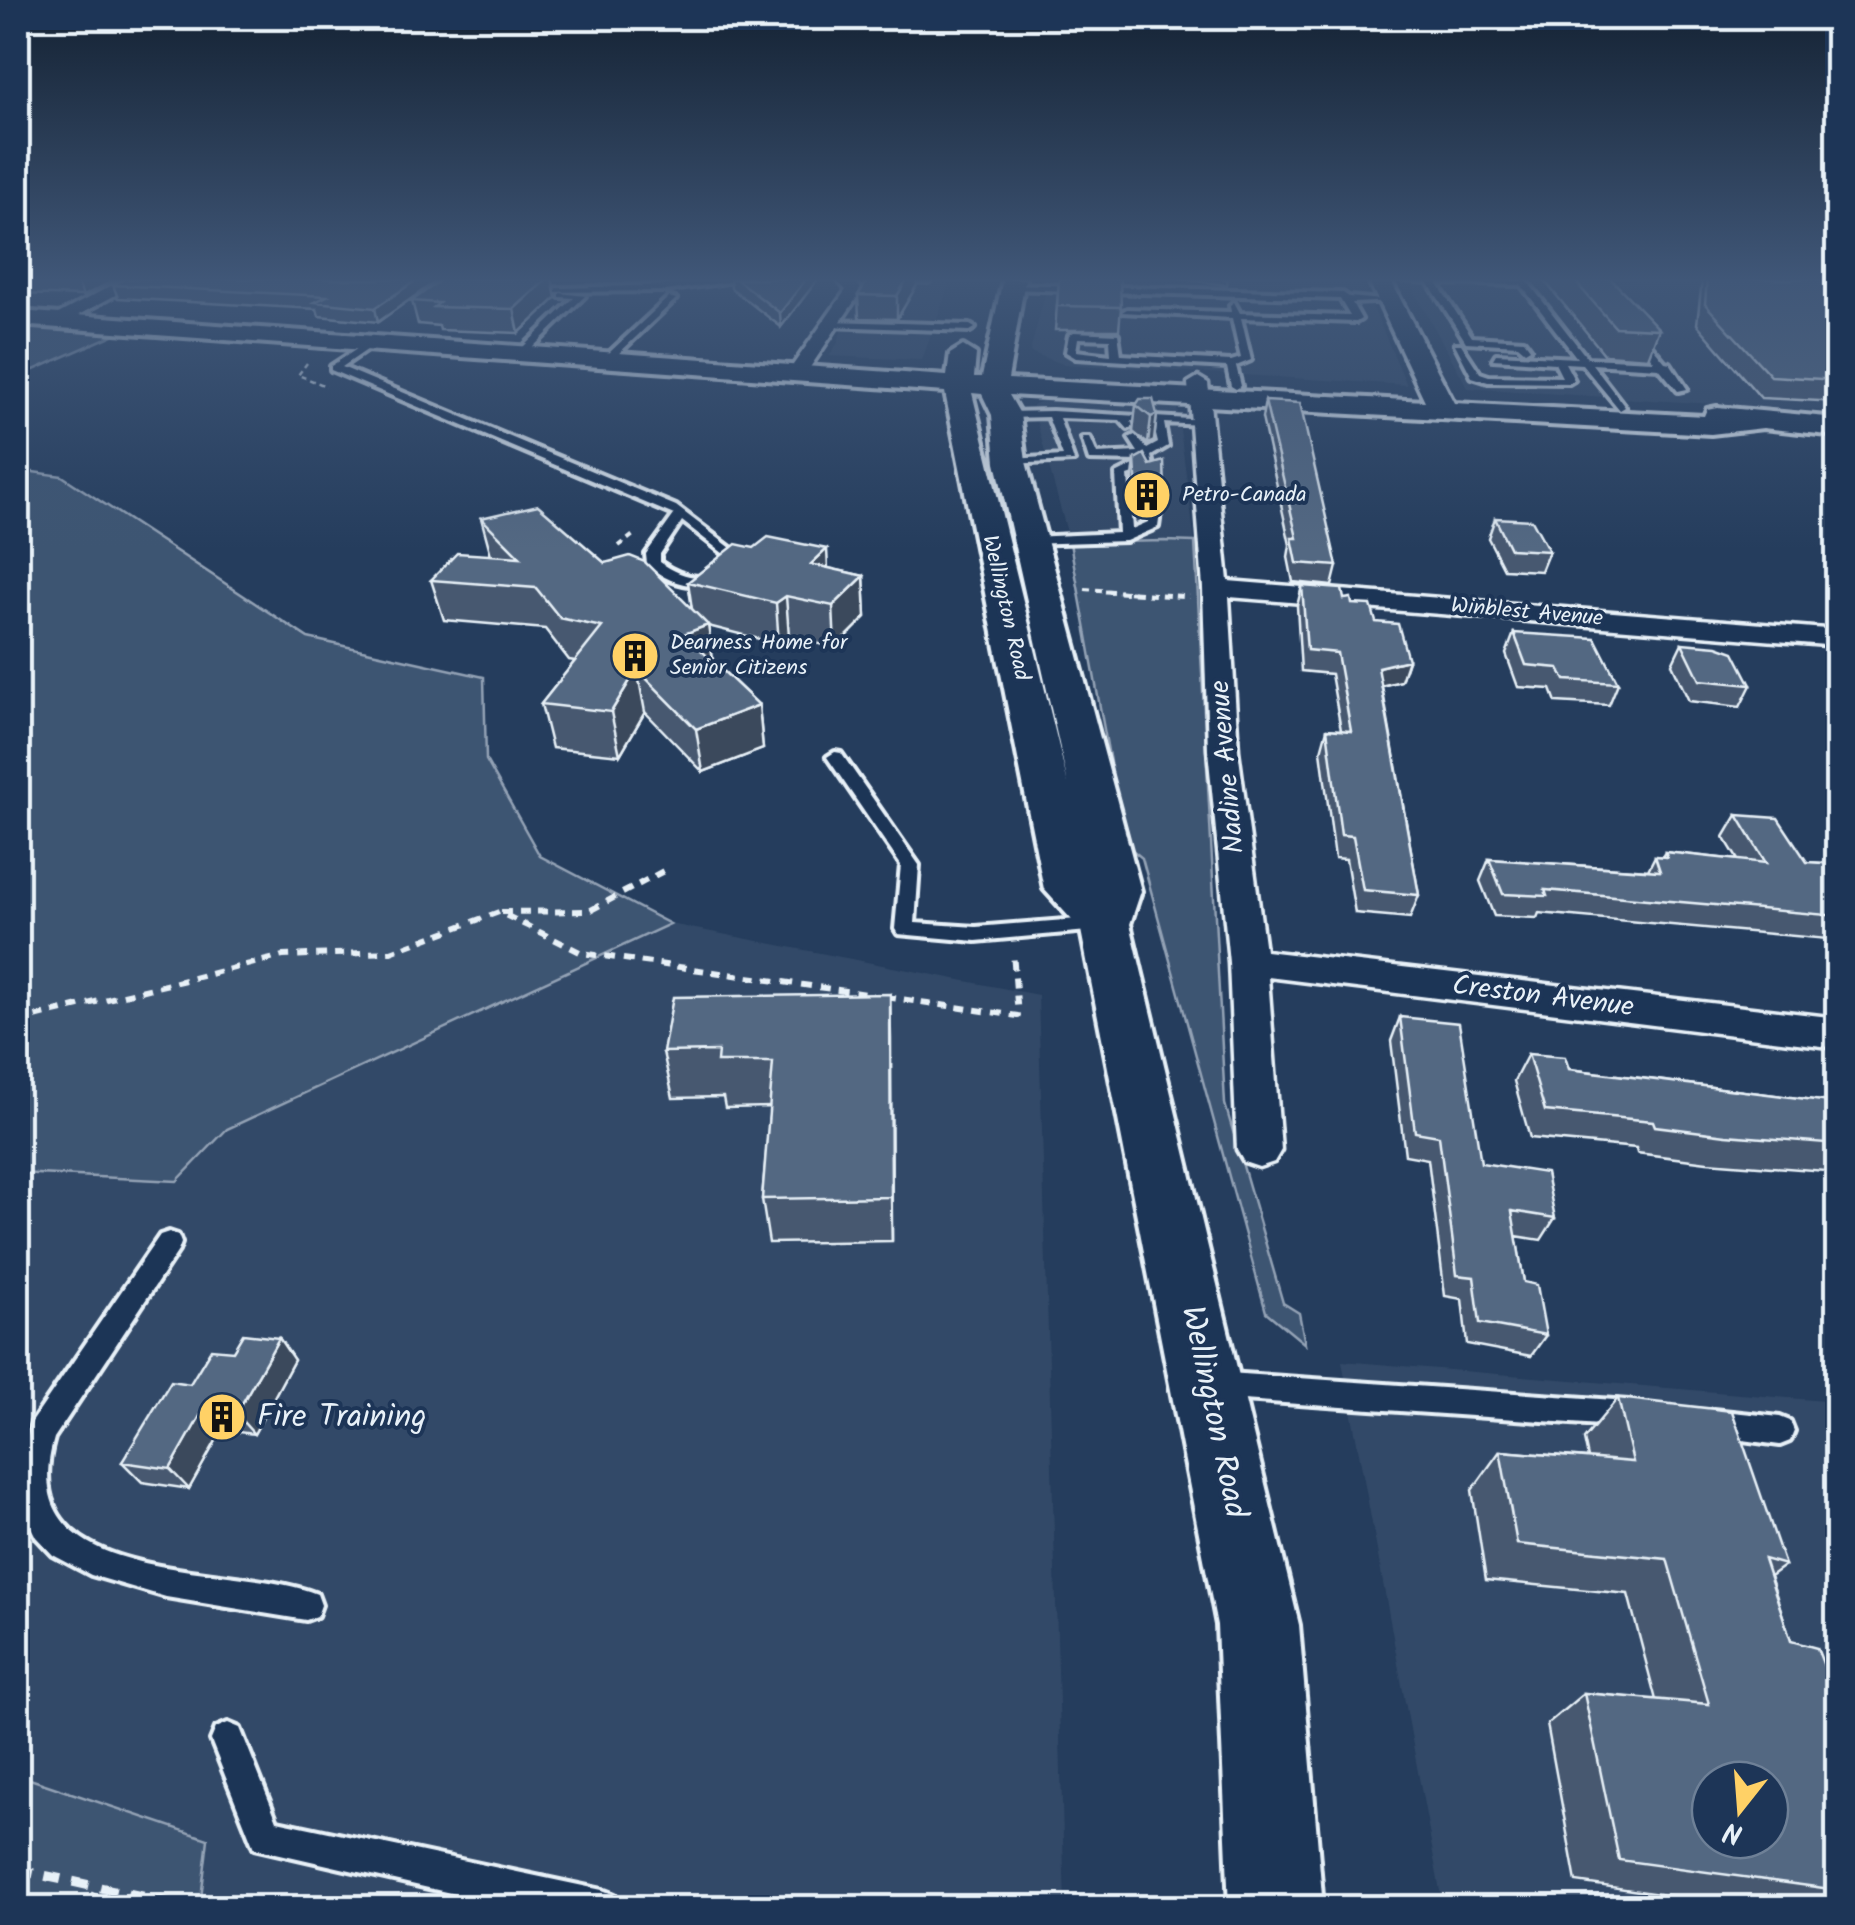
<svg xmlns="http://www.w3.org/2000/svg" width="1855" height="1925" font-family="Kalam,sans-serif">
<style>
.built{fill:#334a68;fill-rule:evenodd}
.green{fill:#3e5472;stroke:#93a2b5;stroke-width:2.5}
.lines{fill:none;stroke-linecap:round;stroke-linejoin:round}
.lane-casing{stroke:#e8f1f8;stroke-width:8}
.street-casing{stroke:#e8f1f8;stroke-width:7}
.secondary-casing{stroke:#e8f1f8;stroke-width:8}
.path-far4{stroke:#e8f1f8;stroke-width:2.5;stroke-dasharray:5 4;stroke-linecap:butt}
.path-far3{stroke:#e8f1f8;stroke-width:4;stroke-dasharray:6 5;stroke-linecap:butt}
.path-far2{stroke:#e8f1f8;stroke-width:5;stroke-dasharray:8 6;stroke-linecap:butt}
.path-far1{stroke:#e8f1f8;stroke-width:6;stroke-dasharray:10 8;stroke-linecap:butt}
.path{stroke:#e8f1f8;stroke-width:10;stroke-dasharray:16 12;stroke-linecap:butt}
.lane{fill:#1d3557;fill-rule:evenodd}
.street{fill:#1d3557;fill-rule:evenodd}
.secondary{fill:#1d3557;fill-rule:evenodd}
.wall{fill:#475970;stroke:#e8f1f8;stroke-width:2.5}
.shaded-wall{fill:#3a485b;stroke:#e8f1f8;stroke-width:2.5}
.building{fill:#536782;stroke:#e8f1f8;stroke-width:2.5;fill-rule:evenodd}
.labels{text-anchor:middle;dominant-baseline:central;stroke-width:8;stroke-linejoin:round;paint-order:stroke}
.far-poi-label{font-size:22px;fill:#e8f1f8;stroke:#1d3557;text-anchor:start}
.far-street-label{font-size:22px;fill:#e8f1f8;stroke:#1d3557}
.street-label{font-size:28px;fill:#e8f1f8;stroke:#1d3557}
.near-street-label{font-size:32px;fill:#e8f1f8;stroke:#1d3557}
.near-poi-label{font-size:32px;fill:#e8f1f8;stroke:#1d3557;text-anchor:start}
</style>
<rect width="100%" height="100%" fill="#253d5d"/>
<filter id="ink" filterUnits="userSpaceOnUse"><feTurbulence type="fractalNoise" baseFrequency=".01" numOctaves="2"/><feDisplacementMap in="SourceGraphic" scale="20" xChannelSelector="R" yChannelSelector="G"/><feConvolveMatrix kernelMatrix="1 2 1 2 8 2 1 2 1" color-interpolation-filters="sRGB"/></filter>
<g filter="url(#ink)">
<path class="built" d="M855,279H951L922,360L829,356L838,343Z
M1049,279H1360L1407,385L1063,364L1030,352Z
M1407,279L1837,283V412L1468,388Z
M1056,396L1154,399L1177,407L1195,542L1070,543L1032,405Z
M670,924L1038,995L1065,1907H200L207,1839L18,1775V1173L177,1181L227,1129Z
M1342,1361L1837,1402V1907H1443ZM1710,1780H1770V1840H1710Z"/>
<path class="green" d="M18,324L122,331L18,377Z
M18,470L62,476L308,638L484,677L486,760L540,856L670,924L227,1129L177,1181L18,1173Z
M1165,541L1195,542L1225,1104L1283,1303L1299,1313L1305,1344L1266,1312L1142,858L1125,844L1070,543Z
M18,1775L208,1839L200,1907H18Z"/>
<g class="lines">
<g class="lane-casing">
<path id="lane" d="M720,279H747L665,291L530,292L526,289L665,285Z
M881,279H932L928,282Z
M1395,279L1527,281L1587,358L1654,361L1628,329L1636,327L1665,362L1670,363L1687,389L1678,391L1659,368L1592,364L1625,407L1620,410L1582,364L1565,363L1574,380L1569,383L1488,382L1472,377L1455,344H1461L1480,373L1489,376L1562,377L1555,363L1493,359L1496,354L1577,358L1521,285L1437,283L1472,337L1524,340L1530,348L1525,351L1518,345L1466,342L1428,282Z
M1012,284L1343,293L1349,297L1394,301L1352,303L1361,319L1356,322L1241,318L1251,360L1236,366L1241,386L1236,389L1231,386L1227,367L1076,358L1066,352L1069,335L1074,332L1118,334L1121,355L1231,361L1241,358L1232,318L1122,312L1127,309L1231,312L1230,305L1234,302L1240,313L1350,316L1340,299L1009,289ZM1078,338L1110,339L1111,355L1076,351Z
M560,293L585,296L529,351H523V347L574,298L560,297Z
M669,297L676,299L616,356H610V352Z
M830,321L970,325L975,328L970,331L827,326Z
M369,341L377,343L342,367L676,506L748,561C721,593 677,593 647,564L646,554L674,515L331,370V366ZM682,521L733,561C711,584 685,580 660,562V554Z
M1052,411L1206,420V424L1202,425L1164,423L1168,446L1151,456L1153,467L1128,476L1132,529L1148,522V513L1154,509L1160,513L1158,527L1126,541L1025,544V538L1030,537L1119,533L1116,474L1142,461L1089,460L1082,438H1090L1097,454L1138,452L1129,438L1135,435L1147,449L1158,443L1153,422L1131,421L1133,426L1128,429L1120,420L1059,418L1074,461L1007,464L1005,462L1011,459L1063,456L1048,417L1006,418L1001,415L1006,412Z
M835,752L841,753L919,865L915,923L976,927L1103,917L1110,919L1113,924L1110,929L976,941L898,934L895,929L901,865L827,757Z
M169,1232L178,1235L181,1243L178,1251L54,1438C9,1593 232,1559 317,1594L321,1605L317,1616L306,1620L166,1597L91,1575L53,1555L36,1537L25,1515L19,1491V1468L32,1422L160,1235Z
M1214,1372L1629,1401L1639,1405L1643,1414L1639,1423L1629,1427L1214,1398L1204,1394L1200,1385L1204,1376Z
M1713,1410L1780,1417L1790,1421L1794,1431L1790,1441L1780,1445L1713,1436L1703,1432L1699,1423L1703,1414Z
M228,1723L240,1728L277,1821L602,1890L615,1895L620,1908H516L254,1848L211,1740L216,1728Z"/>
</g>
<g class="street-casing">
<path id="street" d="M124,279H145L60,325L45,321Z
M836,279H853L862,290L809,369H795L793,365L846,290Z
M1198,377L1208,383L1228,581L1838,630V646L1229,597L1238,750L1265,951L1838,1018V1048L1268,977L1281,1150L1274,1162L1259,1167L1244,1162L1237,1150L1229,962L1208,750L1203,588L1188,383Z"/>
</g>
<g class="secondary-casing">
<path id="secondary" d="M1003,279H1025L1008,379L1425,401L1368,279H1390L1454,403L1704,416L1707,409L1717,407L1838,418V436L1763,428L1711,434L1009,395L1020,414L1026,462L1141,891L1130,924L1299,1625L1323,1908H1229L1217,1625L1081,930L1044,889L945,392L18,325V311L947,376L950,354L963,346L976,354L974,377H982ZM972,393L982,394L992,415L996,462L1068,784Z"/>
</g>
<path class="path-far4" d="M307,363L298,375L326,386"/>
<path class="path-far3" d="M619,546L636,533
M1085,589L1137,593"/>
<path class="path-far2" d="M1105,591L1189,597"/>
<path class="path-far1" d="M501,912L589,911L669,868
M886,997L1018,1016L1013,952
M18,1021L283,956L391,952L499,912L582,953L873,995"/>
<path class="path" d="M18,1870L196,1908
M89,1908L99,1888"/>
<use href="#lane" class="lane"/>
<use href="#street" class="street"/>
<use href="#secondary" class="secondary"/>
</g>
<path class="wall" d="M19,279H116L83,296L21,294L18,286V280Z
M439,279L378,322L319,316L317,309L118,298L113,285Z
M442,279H552L556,298L519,333L440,330L439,326L418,324L412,301Z
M730,279H818L781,327L731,288Z
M865,279H917V285L897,319L859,318L858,295L866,282H865Z
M1059,279L1121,307L1119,330H1055Z
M1180,279H1228L1227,285Z
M1543,279H1611L1659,329L1648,358L1605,355Z
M1702,279H1818L1838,296V402L1761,398L1697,324Z
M1265,401L1337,566L1332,586L1293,582L1288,557L1290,545L1262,418Z
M1136,405L1157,414L1154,441L1148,444L1133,432Z
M1135,459L1150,465L1165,491L1162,511L1152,506L1144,513L1135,512L1133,478Z
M481,518L605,563L692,609L688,582L828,568L864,576L866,617L835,648L789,636L779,644L708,626L713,661L759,705L763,749L703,772L645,712L620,755L552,748L541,704L575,661L569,660L545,629L444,620L431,580L491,555Z
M1495,518L1549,551L1541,571L1504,569L1488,538Z
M1302,586L1344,599L1352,604L1376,622L1408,660L1401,681L1382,686L1419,895L1410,918L1355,913L1346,859L1335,858L1321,751L1327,729L1341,730L1331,674L1301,671L1297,606Z
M1514,633L1618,683L1609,705L1556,702L1551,689L1518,687L1506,654Z
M1682,643L1751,685L1740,707L1689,701L1672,664Z
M1737,815L1807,862L1838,864V940L1539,913L1537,918L1494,916L1480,881L1489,859L1648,870L1655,856L1662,857L1665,852L1738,860L1724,837Z
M890,994L892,1241L769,1243L762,1199L770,1107L725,1108L723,1097L673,1098L663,1052Z
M1400,1017L1481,1163L1555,1218L1541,1240L1516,1236L1524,1282L1546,1335L1531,1356L1467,1344L1462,1299L1445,1296L1428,1159L1405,1155L1391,1041Z
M1528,1054L1569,1069L1838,1103V1172L1707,1162L1637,1153L1636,1148L1530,1138L1514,1081Z
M279,1338L294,1360L254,1434L222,1430L189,1489L142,1482L122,1462L190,1384L233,1351Z
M1618,1398L1785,1565L1770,1576L1791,1641L1838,1702V1908H1756L1576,1882L1547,1724L1584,1693L1656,1700L1628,1594L1486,1580L1472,1490L1500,1451L1588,1458L1584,1439Z"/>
<path class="shaded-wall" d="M86,279H116L83,296L78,283Z
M418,279H439L378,322L375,308Z
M547,279H552L556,298L519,333L514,309Z
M806,279H818L781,327L780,313Z
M907,279H917V285L897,319V296Z
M1157,414L1154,441L1148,444L1151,417Z
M1154,487L1152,506L1144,513L1147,494Z
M827,549L829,589L811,564Z
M864,576L866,617L835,648L833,606Z
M786,596L789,636L779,644L776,603Z
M708,625L714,667L684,634Z
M1408,660L1401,681L1372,688L1378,667Z
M637,669L645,712L620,755L611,712Z
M759,705L763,749L703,772L696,729Z
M890,994L891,1039L892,1241L891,1197Z
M279,1338L294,1360L254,1434L236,1414Z
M204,1409L222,1430L189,1489L170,1469Z"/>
<path class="building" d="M19,279H86L78,283L18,281Z
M124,279H418L375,308L315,302L327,296L113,285Z
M442,279H547L514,309L434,307L439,303L412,301Z
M736,279H806L780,313Z
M869,279H907L897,296L858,295Z
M1059,279H1120L1121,307L1057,306Z
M1573,279H1611L1659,329L1615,327Z
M1707,279H1818L1838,296V380L1771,376L1705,304Z
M1140,399H1153L1157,414L1151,417L1136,405Z
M1265,401L1300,403L1337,566L1297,563L1292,538H1297Z
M1144,454L1150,465L1164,461L1165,491L1154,487L1147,494L1137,493L1135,459Z
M538,505L605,563L630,556L645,562L708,625L684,634L759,705L696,729L637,669L611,712L541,704L602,627L560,618L536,588L431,580L457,553L520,557L481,518Z
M1495,518L1532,520L1549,551L1510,549Z
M768,537L827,549L811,564L864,576L833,606L786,596L776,603L688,582L736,544L754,548Z
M1302,586L1342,589L1344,599L1351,598L1352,604L1371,605L1376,622L1398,624L1408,660L1378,667L1419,895L1363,890L1353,836L1341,835L1327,729L1351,731L1337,653L1307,650Z
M1514,633L1595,638L1618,683L1565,680L1559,668L1526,665Z
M1682,643L1717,646L1734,652L1751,685L1700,680Z
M1737,815L1778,818L1807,862L1838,864V916L1545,890L1547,896L1503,894L1489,859L1660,871L1655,856L1667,857L1665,852L1766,863Z
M890,994L891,1197L762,1199L773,1062H717L718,1051L663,1052L673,997Z
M1400,1017L1459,1023L1481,1163L1546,1173L1555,1218L1512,1211L1524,1282L1537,1285L1546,1335L1480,1323L1474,1277L1457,1275L1439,1136L1415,1132Z
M1528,1054L1565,1057L1569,1069L1838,1103V1144L1726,1135L1655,1126L1653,1121L1545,1111Z
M243,1334L279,1338L236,1414L204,1409L170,1469L122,1462L171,1381L190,1384L211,1349L233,1351Z
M1618,1398L1732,1411L1785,1565L1764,1559L1791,1641L1817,1648L1838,1702V1890L1619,1860L1584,1693L1709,1704L1667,1559L1517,1544L1500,1451L1633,1462ZM1710,1780H1770V1840H1710Z"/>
</g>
<linearGradient id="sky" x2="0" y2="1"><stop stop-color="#142233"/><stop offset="0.51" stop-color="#405778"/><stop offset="1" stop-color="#405778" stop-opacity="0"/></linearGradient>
<rect width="1855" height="549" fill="url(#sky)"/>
<defs>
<g id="building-disc" transform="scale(2.5)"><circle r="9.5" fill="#ffd166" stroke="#1d3557"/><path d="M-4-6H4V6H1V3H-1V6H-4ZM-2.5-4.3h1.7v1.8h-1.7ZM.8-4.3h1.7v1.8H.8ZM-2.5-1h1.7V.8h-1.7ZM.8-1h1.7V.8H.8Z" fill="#111"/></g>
</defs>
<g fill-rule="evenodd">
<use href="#building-disc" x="1147" y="495"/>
<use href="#building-disc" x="635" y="656"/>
<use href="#building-disc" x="222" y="1417"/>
</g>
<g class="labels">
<g class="far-poi-label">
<text x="1182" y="495">Petro-Canada</text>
<text x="670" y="643">Dearness Home for<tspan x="670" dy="25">Senior Citizens</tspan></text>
</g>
<g class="far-street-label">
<text transform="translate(1005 608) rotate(77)">Wellington Road</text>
<text transform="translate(1527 613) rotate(5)">Winblest Avenue</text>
</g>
<g class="street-label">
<text transform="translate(1228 767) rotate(-95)">Nadine Avenue</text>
<text transform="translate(1543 997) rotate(7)">Creston Avenue</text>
</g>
<g class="near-street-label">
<text transform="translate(1213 1412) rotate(78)">Wellington Road</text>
</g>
<g class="near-poi-label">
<text x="257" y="1417">Fire Training</text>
</g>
</g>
<rect width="1855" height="1925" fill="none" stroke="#1d3557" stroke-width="60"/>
<rect x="30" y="30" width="1795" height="1865" fill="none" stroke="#e8f1f8" stroke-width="4" filter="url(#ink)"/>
<g transform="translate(1740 1810) rotate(197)"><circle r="48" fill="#1d3557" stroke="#6e8097" stroke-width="2.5"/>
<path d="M0-8L18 38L0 25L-18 38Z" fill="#ffd166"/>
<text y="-15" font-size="28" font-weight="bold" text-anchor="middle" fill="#e8f1f8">N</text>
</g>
</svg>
